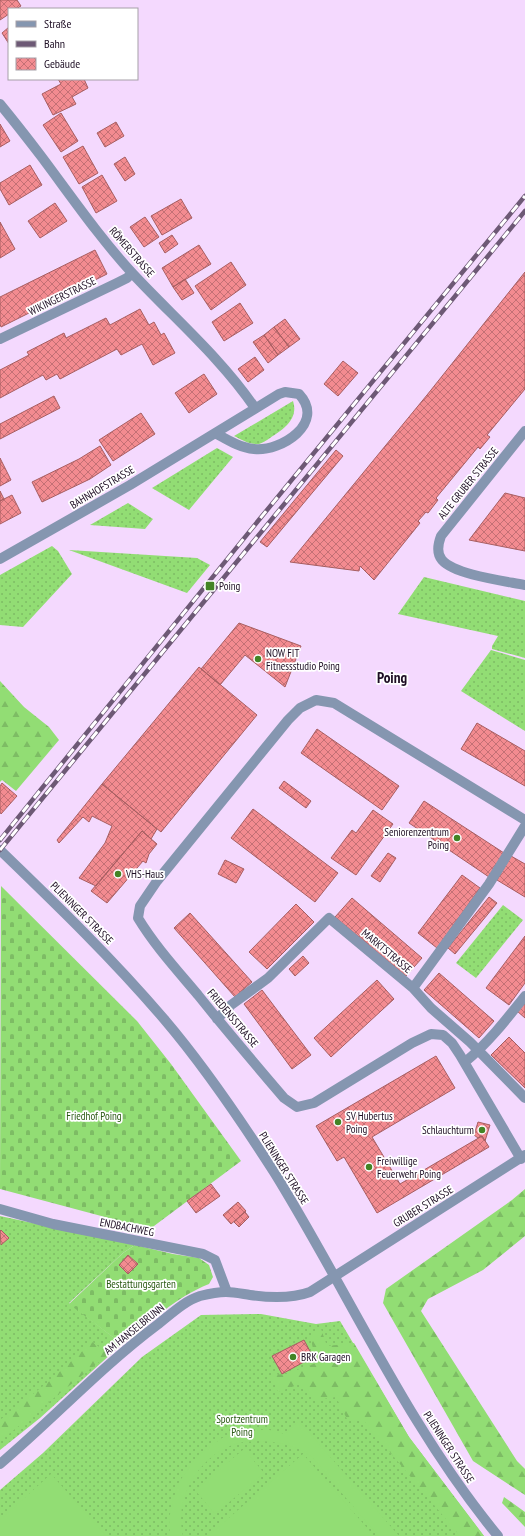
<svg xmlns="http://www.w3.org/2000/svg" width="525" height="1536" font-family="'PT Sans Narrow',sans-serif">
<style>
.grass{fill:url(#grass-dots)}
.forest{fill:url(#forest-firs)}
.cemetery{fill:url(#cemetery-stones)}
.garden{fill:#92dd74}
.building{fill:url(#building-cross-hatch);stroke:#a75e61}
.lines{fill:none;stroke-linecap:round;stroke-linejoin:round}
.minor{stroke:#8596b0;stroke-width:10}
.tertiary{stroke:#8596b0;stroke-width:10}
.rail-casing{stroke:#6d5975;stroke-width:4.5}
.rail{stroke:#fff;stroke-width:3;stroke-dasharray:9;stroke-linecap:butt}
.poi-dot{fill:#438425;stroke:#fff;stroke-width:1.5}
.labels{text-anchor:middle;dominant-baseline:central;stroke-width:3.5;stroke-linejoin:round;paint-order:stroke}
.street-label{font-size:11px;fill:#1e0e24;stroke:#fff}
.poi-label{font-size:11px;fill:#1e0e24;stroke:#fff;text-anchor:start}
.park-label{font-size:11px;fill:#295912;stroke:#fff}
.district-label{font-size:15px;font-weight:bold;fill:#1e0e24;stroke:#fff}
</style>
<defs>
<pattern id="grass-dots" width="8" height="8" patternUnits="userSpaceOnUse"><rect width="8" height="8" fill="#92dd74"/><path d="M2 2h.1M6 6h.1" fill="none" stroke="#7dbc64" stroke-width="1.8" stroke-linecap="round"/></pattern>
<pattern id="forest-firs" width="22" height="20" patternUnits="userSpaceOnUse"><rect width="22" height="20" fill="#92dd74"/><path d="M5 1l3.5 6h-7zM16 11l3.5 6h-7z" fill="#7dbc64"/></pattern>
<pattern id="cemetery-stones" width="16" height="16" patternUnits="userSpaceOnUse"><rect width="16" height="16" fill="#92dd74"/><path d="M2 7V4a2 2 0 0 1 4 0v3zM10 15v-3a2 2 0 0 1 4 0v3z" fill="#7dbc64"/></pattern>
<pattern id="building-cross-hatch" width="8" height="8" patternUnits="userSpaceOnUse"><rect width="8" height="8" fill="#f38b90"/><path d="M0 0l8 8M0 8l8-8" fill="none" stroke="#c47075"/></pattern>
</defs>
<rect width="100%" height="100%" fill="#f4d9fe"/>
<path class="grass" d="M293,401C299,419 283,430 270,438C267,440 262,443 259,444C250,445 242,440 234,436Z
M217,448L233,457L189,510L152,488Z
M128,503L153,519L145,529L90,525Z
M52,546L58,551L72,574L23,627L0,625V575Z
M69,550L197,558L210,565L187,593Z
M424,577L525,601V658L492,649V646L498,636L398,614Z
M491,650L525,660V731L461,691Z
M503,905L523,920L476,978L456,963Z
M0,1216L135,1245L123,1253L69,1303L122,1344L40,1418L0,1450Z
M261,1314L316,1324L340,1321L409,1437L484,1536H0V1490L43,1453L142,1357L201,1315Z"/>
<path class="forest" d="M0,681L24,707L49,727L59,740L16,791L2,780L0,782Z
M525,1189V1236L483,1270L428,1299L421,1311L517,1461L525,1469V1495L473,1461L383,1303L386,1289L512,1200Z
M321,1329L327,1346L354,1343L409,1437L484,1536H460L364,1421H348L336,1397L316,1400L300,1384L278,1392L271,1375L286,1374L316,1363L312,1344V1332Z
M92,1342L109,1354L0,1441V1420L47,1383Z
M504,1497L525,1512V1527L502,1503Z"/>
<path class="cemetery" d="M1,886L137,1021L171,1064L241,1161L150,1229L0,1189Z
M135,1245L173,1254L199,1258L209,1265L213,1277L209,1284C176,1297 150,1322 122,1344L69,1304L123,1253Z"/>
<path class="garden" d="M299,1421L399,1536H379C362,1517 346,1498 329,1478C323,1471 317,1461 309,1455C301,1449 288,1445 278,1443C263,1440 245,1440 230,1446C196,1460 174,1501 183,1536H170L169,1518L174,1497L179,1482L197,1456L222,1438L266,1429L285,1434Z
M244,1449L264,1473L215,1514L195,1490Z
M303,1454L374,1536H208Z
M51,1474L106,1536H0V1520Z"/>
<path class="building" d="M0,0H17L21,6L16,9H9V14L0,20Z
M9,27V44L2,33Z
M58,79H84L88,88L72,97L76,104L53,115L42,94L61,84Z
M61,113L78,141L61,152L43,125Z
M116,122L124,136L105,147L97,133Z
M0,124L10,141L0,147Z
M83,146L98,173L79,184L63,157Z
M125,157L135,174L125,181L114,164Z
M30,165L42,185L9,205L0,189V183Z
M102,175L117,201L96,213L82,187Z
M181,199L192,218L162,235L151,216Z
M55,203L67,221L40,238L28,221Z
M145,217L159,237L144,247L130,227Z
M0,222L15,249L0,258Z
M172,235L178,244L165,253L159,243Z
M199,245L211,264L173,287L162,268Z
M95,250L107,274L1,327L0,324V297Z
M231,262L246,285L211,310L195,286Z
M525,272V389L487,435L490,437L480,449L478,447L436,498L438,500L428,513L426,512L418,521L420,523L374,580L360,566L359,571L290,562L427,395Z
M185,279L194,293L182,300L173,287Z
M240,303L253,323L224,341L212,322Z
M140,309L149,325L154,322L161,335L164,333L175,353L153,365L142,344L121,355L117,349L60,379L57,374L46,380L43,375L0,398V370L29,355L27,352L64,333L66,338L106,318L110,325Z
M285,319L300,339L289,347L274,327Z
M274,327L289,347L278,355L264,335Z
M264,335L278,355L268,363L253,342Z
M255,357L264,370L248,382L238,369Z
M343,361L358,373L338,396L324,384Z
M204,374L217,394L189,413L175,393Z
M54,396L60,408L0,439V424Z
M141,413L155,434L113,461L99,440Z
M100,446L111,465L90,479L42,502L32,482L79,459Z
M336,450L343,456L267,547L260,542Z
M0,458L11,480L0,486Z
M0,491L4,499L0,501Z
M505,493L525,498V551L469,540Z
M12,495L21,513L0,524V501Z
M239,623L301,646L285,687L245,655L220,685L201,669Z
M199,667L257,715L161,832L102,784Z
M477,723L525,751V786L461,749Z
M317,729L399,786L382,810L301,753Z
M284,781L311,801L306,808L279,788Z
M2,783L17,796L1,814L0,812V786Z
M102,784L157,829L151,839L142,831L96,886L79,878L105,843L112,826L92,816L89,822L83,817L59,843L57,840Z
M424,801L504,853L489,877L409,823Z
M253,809L338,873L315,902L231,838Z
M373,810L393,824L356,875L331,858L352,830L356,833Z
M142,831L157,844L149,854L146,863L143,861L107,903L91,891Z
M388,853L396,858L380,882L371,876Z
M511,856L525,864V897L497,880Z
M225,860L244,869L236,883L218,874Z
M462,875L480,888L437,948L418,933Z
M489,897L497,903L455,954L448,948Z
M352,898L422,958L406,976L335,917Z
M296,904L314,922L267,969L249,952Z
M190,913L252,982L235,997L174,928Z
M525,936V983L509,1005L486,988Z
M303,956L309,963L295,976L289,969Z
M439,973L494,1021L479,1038L424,990Z
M377,980L394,999L331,1057L314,1038Z
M262,990L311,1055L292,1069L244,1004Z
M525,1002V1018L517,1011Z
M509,1037L525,1053V1088L491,1055Z
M436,1056L455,1088L372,1137L400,1184L482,1136L489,1147L377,1213L344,1157L337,1161L316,1126Z
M478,1122L490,1125L485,1141L482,1136L478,1138L474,1135Z
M211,1184L220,1196L196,1213L187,1201Z
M238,1202L246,1211L231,1224L223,1215Z
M245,1212L249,1217L239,1227L234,1222Z
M1,1230L9,1238L1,1245L0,1231Z
M128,1255L138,1264L128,1274L119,1265Z
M304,1340L313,1357L282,1374L272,1356Z"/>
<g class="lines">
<path class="minor" d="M0,104C14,121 28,139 41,156C71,196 99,237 133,274C174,318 221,358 255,408
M0,339L117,283L127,278L132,273
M525,431L441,536C438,544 436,553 442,560C455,575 505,581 525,585
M0,559L130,485L279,394L285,392L299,394C326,423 281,452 254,449C240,448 226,439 215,433
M413,988L431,1008L470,1042L525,1098
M217,1019L231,1005L268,978L329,918L413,988L489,884L525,826
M465,1062C488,1043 506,1020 525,996
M521,1159L460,1055L452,1043L443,1035L431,1034L412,1043L314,1103L297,1107L284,1098C255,1064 226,1030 198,995C177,970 155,946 138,918L140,906L157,881L288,720L300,708L316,700L334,703L525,820
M0,1209L53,1224L203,1254L215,1260L227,1292"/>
<path class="tertiary" d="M0,850C57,905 113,959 164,1019C205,1067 240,1119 274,1172C349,1293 407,1426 498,1536
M0,1464C53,1419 101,1367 157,1325C170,1315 184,1301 200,1296C208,1294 217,1292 226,1292C234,1292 243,1294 250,1295C271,1298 291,1299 310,1292L525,1155"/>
<g class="rail-casing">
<path id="rail" d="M0,840L258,521L525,196
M0,850L525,211"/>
</g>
<use href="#rail" class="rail"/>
</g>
<g class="poi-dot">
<rect x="205" y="581" width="10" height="10" rx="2"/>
<circle cx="258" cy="659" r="4"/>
<circle cx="457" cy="838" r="4"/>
<circle cx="118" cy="874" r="4"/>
<circle cx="338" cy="1122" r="4"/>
<circle cx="482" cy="1130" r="4"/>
<circle cx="369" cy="1167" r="4"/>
<circle cx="293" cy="1357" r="4"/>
</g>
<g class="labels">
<g class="street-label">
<text transform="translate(132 252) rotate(49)">RÖMERSTRASSE</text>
<text transform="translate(62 296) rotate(-26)">WIKINGERSTRASSE</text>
<text transform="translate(468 483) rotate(-51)">ALTE GRUBER STRASSE</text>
<text transform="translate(102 487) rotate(-31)">BAHNHOFSTRASSE</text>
<text transform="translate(82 913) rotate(45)">PLIENINGER STRASSE</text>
<text transform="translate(387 951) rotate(40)">MARKTSTRASSE</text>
<text transform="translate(233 1018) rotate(50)">FRIEDENSSTRASSE</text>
<text transform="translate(284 1168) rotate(58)">PLIENINGER STRASSE</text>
<text transform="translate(423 1206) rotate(-32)">GRUBER STRASSE</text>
<text transform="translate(127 1227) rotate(11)">ENDBACHWEG</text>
<text transform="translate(134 1329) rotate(-39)">AM HANSELBRUNN</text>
<text transform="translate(449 1447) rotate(57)">PLIENINGER STRASSE</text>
</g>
<g class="poi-label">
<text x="219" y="586">Poing</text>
<text x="266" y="653">NOW FIT<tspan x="266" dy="13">Fitnessstudio Poing</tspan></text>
<text x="449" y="832" text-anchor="end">Seniorenzentrum<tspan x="449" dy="13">Poing</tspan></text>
<text x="126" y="874">VHS-Haus</text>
<text x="346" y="1116">SV Hubertus<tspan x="346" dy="13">Poing</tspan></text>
<text x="474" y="1130" text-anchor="end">Schlauchturm</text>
<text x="377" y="1161">Freiwillige<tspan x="377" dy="13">Feuerwehr Poing</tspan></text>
<text x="301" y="1357">BRK Garagen</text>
</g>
<g class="park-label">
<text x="94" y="1116">Friedhof Poing</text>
<text x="141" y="1284">Bestattungsgarten</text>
<text x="242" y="1419">Sportzentrum<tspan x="242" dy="13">Poing</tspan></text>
</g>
<g class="district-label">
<text x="392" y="677">Poing</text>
</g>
</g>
<rect x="8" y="8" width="130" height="72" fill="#ffffff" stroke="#a59fa7"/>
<rect x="16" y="21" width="20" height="6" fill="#8596b0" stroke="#a59fa7"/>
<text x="44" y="28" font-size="12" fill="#1e0e24">Straße</text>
<rect x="16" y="41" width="20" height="6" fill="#6d5975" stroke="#a59fa7"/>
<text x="44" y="48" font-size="12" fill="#1e0e24">Bahn</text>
<rect x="16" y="58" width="20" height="12" fill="url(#building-cross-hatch)" stroke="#a59fa7"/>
<text x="44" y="68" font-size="12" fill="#1e0e24">Gebäude</text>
</svg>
